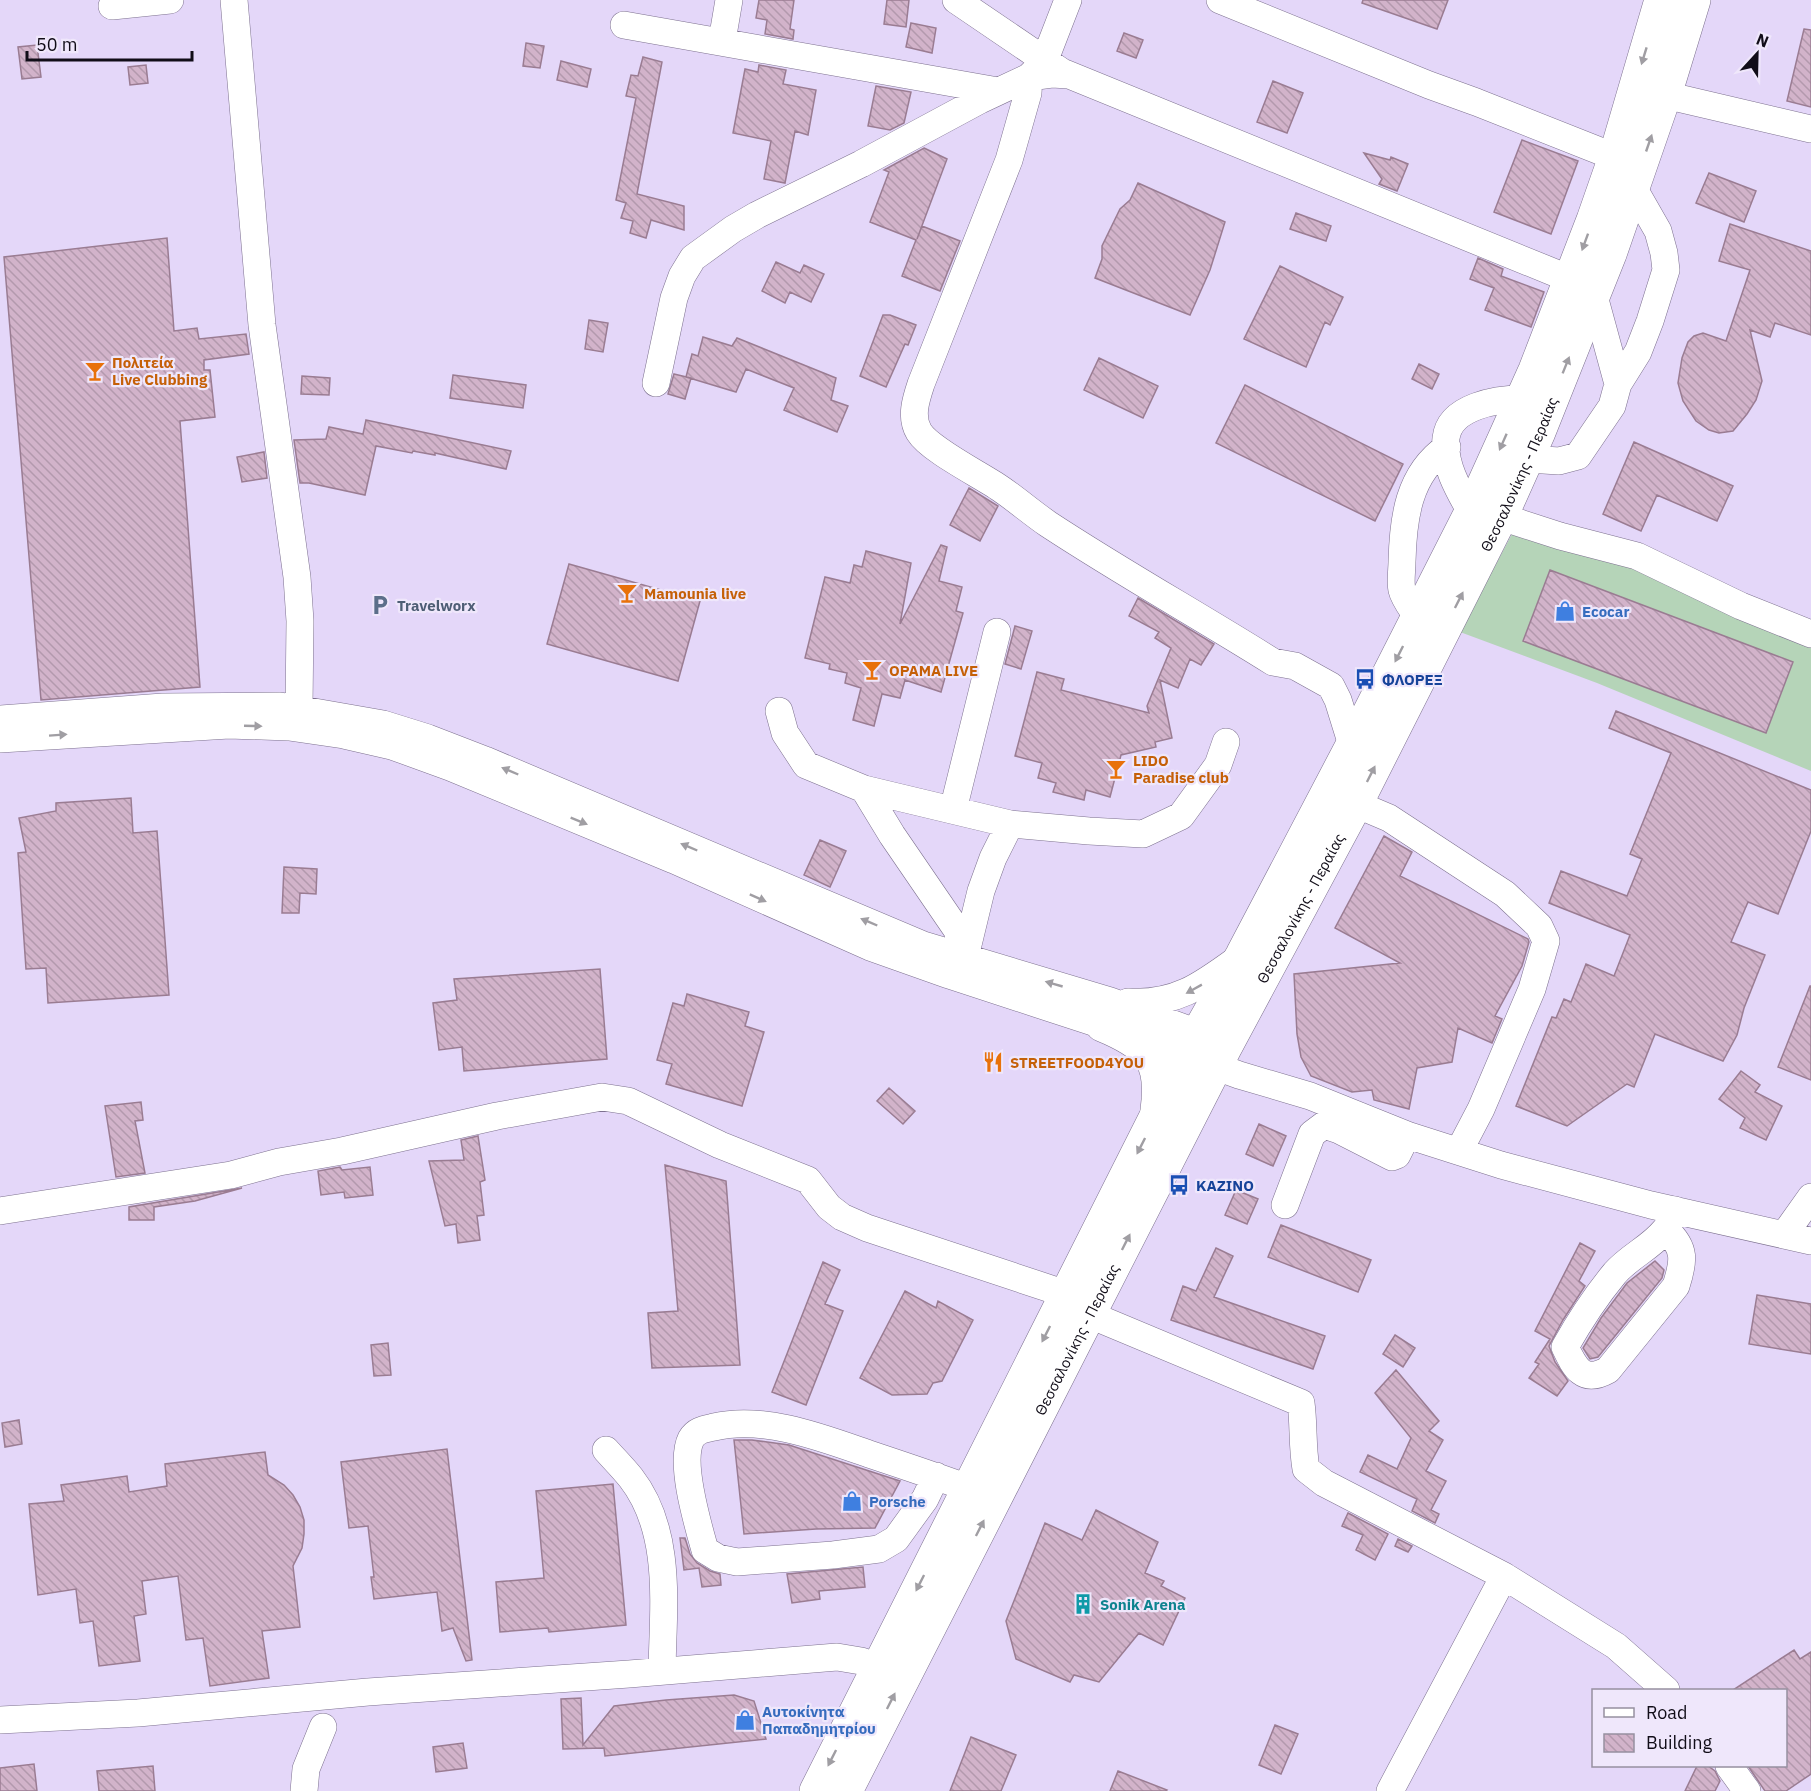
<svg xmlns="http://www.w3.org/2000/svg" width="1811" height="1791" font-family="'IBM Plex Sans',sans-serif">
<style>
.grass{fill:#b5d4b8}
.building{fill:url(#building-back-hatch);stroke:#9a7c92;stroke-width:1.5}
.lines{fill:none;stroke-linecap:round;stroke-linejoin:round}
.minor-casing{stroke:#7d718f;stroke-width:28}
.major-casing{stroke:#7d718f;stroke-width:34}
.minor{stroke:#fff;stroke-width:27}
.major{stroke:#fff;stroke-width:33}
.oneway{fill:#a09ea3}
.labels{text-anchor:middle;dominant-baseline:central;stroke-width:4.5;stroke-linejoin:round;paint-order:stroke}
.food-label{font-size:15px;font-weight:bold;fill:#c56008;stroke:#efe7fb;text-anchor:start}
.street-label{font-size:15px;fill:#110d18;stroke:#efe7fb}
.service-label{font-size:15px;font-weight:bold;fill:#4e5e75;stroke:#efe7fb;text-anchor:start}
.shop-label{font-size:15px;font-weight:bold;fill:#366cbe;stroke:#efe7fb;text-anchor:start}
.transit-label{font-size:15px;font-weight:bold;fill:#164399;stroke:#efe7fb;text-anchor:start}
.culture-label{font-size:15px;font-weight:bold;fill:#0d838f;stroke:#efe7fb;text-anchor:start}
</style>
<defs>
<pattern id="building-back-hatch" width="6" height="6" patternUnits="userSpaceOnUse" patternTransform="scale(1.5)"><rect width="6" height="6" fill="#d2b3ca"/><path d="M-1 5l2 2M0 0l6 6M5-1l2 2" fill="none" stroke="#b399ad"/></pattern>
</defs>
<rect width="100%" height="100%" fill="#e4d7f9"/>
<path class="grass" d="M1513,532L1631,565L1811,646V771L1597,683L1460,632Z"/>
<path class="building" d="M759,0H794L790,29L794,30L793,39L765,34L767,20L756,18Z
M887,0H909L906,27L884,24Z
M1363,0H1448L1437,29L1362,3Z
M911,23L936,28L932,53L906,47Z
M1804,29L1811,30V107L1787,101Z
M1124,33L1143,40L1136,58L1117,51Z
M526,43L544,46L540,68L523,66Z
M37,45L41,77L22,79L18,47Z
M643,57L662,62L637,194L684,206V230L651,220L646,238L630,233L633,221L621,218L626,203L616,200L636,98L626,96L631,75L638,76Z
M561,61L591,69L587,87L557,80Z
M146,65L148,83L130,85L128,67Z
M759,65L786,70L783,84L816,90L808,135L795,131L785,183L764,179L771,141L733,133L745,69L758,72Z
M1273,81L1303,93L1287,133L1257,122Z
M876,86L911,92L904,123L890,130L868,126Z
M1522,140L1578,161L1551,234L1494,212Z
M924,148L947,159L917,239L922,226L960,241L940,291L902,276L916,240L870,222L889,172L884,170Z
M1364,153L1390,160L1391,157L1408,164L1397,191L1379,184L1382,179Z
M1709,173L1756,191L1744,222L1696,203Z
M1138,183L1225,222L1210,270L1190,315L1095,278L1102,259V246L1120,209L1130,200Z
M1296,213L1331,226L1326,241L1290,229Z
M1730,224L1811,251V335L1775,323L1770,337L1750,330L1762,381L1756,400L1747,414L1733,431L1719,433L1709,430L1696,421L1683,401L1678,383L1682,358L1688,342L1694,336L1703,333L1726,341L1750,270L1719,261Z
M167,238L174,331L197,328L199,339L246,334L249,354L204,360V370H210L215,417L180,421L200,687L41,700L4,257Z
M1478,258L1503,269L1501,276L1544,292L1531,327L1485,310L1494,288L1470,279Z
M776,262L800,273L804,265L824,274L811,302L790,292L785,303L762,291Z
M1280,266L1343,297L1330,325L1325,322L1306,367L1244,339Z
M883,315H890L916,325L908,345L905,344L886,387L860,376Z
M589,320L608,323L603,352L585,349Z
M703,337L732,346L737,338L836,378L831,400L848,406L837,432L784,410L794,388L746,369L736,392L686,377L692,354L698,356Z
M1099,358L1158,386L1143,418L1084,390Z
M1419,364L1439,374L1432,389L1412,379Z
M674,374L691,378L685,399L668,394Z
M453,375L526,385L523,408L450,398Z
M302,376L330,378L329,395L301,394Z
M1245,385L1403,464L1375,521L1216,443Z
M366,420L511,451L506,469L435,453V455L413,451L412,453L376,446L365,495L309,483H300L294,440L326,439L329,427L363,434Z
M1634,442L1733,486L1717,521L1657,495L1641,531L1603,514Z
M264,452L267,478L242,482L237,457Z
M969,488L998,506L980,541L950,525Z
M941,545L947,547L939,581L962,587L956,611L963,613L941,692L905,680L900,698L882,694L874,726L853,720L861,688L845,683L847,673L829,669L830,664L805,658L825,577L850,583L854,565L862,567L866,551L911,563L900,624Z
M569,564L700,601L678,681L547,644Z
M1550,570L1793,662L1766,733L1523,641Z
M1138,598L1214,644L1201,665L1190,659L1178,688L1160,680L1172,738L1155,742L1156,747L1121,755L1110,797L1086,790L1084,800L1053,792L1056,783L1038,778L1042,763L1015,756L1037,672L1064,679L1061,690L1149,713L1147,706L1171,648L1155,638L1159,632L1129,616Z
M1015,626L1032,631L1021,669L1005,664Z
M1616,711L1811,790V831L1778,914L1748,902L1731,942L1765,955L1744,1008L1737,1035L1723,1061L1655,1034L1634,1087L1627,1084L1567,1126L1516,1106L1552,1017L1556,1018L1564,999L1571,1002L1586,964L1614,976L1630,935L1549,903L1561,871L1627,896L1642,859L1630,854L1671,753L1609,728Z
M131,798L133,833L157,831L169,995L48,1003L46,968L26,969L18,853L26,852L19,818L56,811V803Z
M1384,836L1412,852L1400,876L1528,939L1529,942L1522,966L1495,1016L1502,1019L1492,1043L1458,1028L1452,1062L1417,1068L1409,1109L1374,1100L1372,1090L1352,1092L1311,1076L1301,1057L1297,1034L1294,974L1400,963L1335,928Z
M820,840L846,851L830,887L804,875Z
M284,867L317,869L316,894L300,893L299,913H282Z
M600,969L607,1059L464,1071L462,1047L439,1050L433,1003L457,1000L454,979Z
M1810,986H1811V1080L1778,1067Z
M687,994L749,1012L745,1026L764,1032L742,1106L666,1084L672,1064L657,1060L673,1003L684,1006Z
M1741,1071L1760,1085L1755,1092L1782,1106L1766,1140L1740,1128L1745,1118L1719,1099Z
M889,1088L915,1111L903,1124L877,1101Z
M141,1102L143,1120L135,1121L145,1173L116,1177L105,1106Z
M1259,1124L1286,1136L1273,1166L1246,1154Z
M478,1136L485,1180L480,1182L484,1215L477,1216L480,1240L458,1243L456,1224L445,1226L429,1161L464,1160L461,1140Z
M665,1165L726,1181L740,1365L652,1368L648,1313L678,1311Z
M340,1167L342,1170L370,1167L373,1195L345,1198L344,1192L321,1195L318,1171Z
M242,1188L195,1201L154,1207V1220H129V1207Z
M1236,1190L1258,1199L1247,1224L1225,1215Z
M1281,1225L1371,1260L1358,1292L1268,1257Z
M1580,1243L1595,1251L1579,1281L1585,1286L1563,1320L1549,1346L1555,1362L1568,1381L1557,1396L1529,1378L1539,1364L1535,1362L1550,1339L1535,1331Z
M1216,1248L1233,1256L1214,1297L1325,1336L1313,1369L1171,1320L1183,1286L1196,1291Z
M1655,1261L1664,1270L1662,1278L1598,1357L1590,1359L1583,1348L1601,1318L1627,1283Z
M823,1262L840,1270L825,1304L843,1311L806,1405L772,1392Z
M905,1291L936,1308L938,1301L973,1320L942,1381L933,1383L927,1394L892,1395L860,1378Z
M1757,1295L1811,1304V1354L1749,1344Z
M1395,1335L1415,1348L1403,1367L1383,1354Z
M388,1343L391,1375L374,1376L371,1345Z
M1396,1370L1439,1421L1429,1431L1443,1440L1426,1471L1446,1481L1431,1510L1439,1514L1435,1523L1412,1511L1417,1499L1360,1472L1368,1455L1397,1469L1411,1438L1375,1393Z
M19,1420L22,1444L5,1447L2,1423Z
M734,1440H752L789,1445L900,1481L875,1528L816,1529L744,1534Z
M447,1449L472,1660L466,1661L453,1628L442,1631L437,1592L374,1599L371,1577H374L368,1526L349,1528L341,1462Z
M265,1452L268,1475L284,1485L293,1495L300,1507L304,1520V1534L302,1548L293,1566L300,1627L262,1631L269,1678L210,1686L203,1638L186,1640L178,1576L142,1581L146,1614L134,1616L140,1661L99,1666L93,1621L80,1623L76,1589L38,1595L29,1504L64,1501L61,1485L127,1476L129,1492L167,1486L165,1464Z
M613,1484L626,1625L549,1632L548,1628L500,1632L496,1582L544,1578L536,1491Z
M1096,1510L1158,1542L1145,1573L1164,1581L1161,1586L1185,1598L1163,1645L1139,1633L1099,1682L1074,1675L1070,1682L1016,1659L1006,1621L1045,1523L1082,1540Z
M1348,1513L1388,1534L1375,1560L1356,1550L1363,1535L1342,1526Z
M680,1538H685L690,1554L697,1563L710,1571L720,1574L721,1585L702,1587L699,1568L684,1570Z
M1398,1539L1412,1546L1408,1552L1395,1546Z
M863,1567L865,1587L819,1591L820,1599L792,1603L787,1574Z
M1794,1650L1800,1659L1811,1652V1774L1786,1791H1765L1748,1766H1785V1690H1733Z
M734,1695L754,1701L766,1739L605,1756L604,1748L563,1749L561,1699L581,1698L583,1745L614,1706L666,1700Z
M1275,1725L1298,1734L1281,1774L1259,1765Z
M971,1737L1016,1755L1001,1791H950Z
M463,1743L467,1768L436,1772L433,1747Z
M34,1764L37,1791H0V1768Z
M153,1766L155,1791H99L97,1771Z
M1697,1766H1708L1715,1771L1720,1781L1715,1791H1685Z
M1118,1771L1167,1790L1166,1791H1110Z"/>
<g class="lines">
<g class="minor-casing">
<path id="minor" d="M234,0L262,325L297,577L300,621L299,708
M956,0L1062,72L1570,279
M1220,0L1429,85L1476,102L1615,157
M112,6L170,0
M624,25L998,91
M722,41L729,0
M1069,75L1052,74L1029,77L1028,93L1009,160L921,384C916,399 910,417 919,432C930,450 981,475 1001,489C1017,500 1032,513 1048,524C1121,572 1198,615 1273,662L1295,666L1331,686L1338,700L1352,745
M1665,95L1811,129
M656,383L674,298L682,276L693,258L733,229L757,215L861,164L980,100L1029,77L1044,62L1068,0
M1618,384L1638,352L1650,321L1666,270L1664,253L1658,231L1634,189
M1528,459L1559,461L1578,456L1612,406L1618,384L1594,296
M1471,512C1459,491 1443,464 1446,438C1450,406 1497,399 1522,399
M1501,517L1560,536L1637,556L1741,606L1811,634
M1418,618C1413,610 1404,599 1402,590C1400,582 1402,570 1402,562C1403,519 1408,474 1447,447
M779,711L785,733L806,765L864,789L1010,824L1089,831L1143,834L1181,816L1218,765L1226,742
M0,719L163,707L280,706L383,724L428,738L485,760L923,945L1110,1001L1198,1033L1215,1042
M0,739L229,725L289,727L344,735L392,746L450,767L674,860L870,947L949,975L1102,1025L1239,1075L1310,1096L1407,1135L1501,1165L1651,1205L1811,1241
M864,789L892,835L957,930L965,958
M1356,804L1389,818L1505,894L1539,926L1546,941L1532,989L1481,1109L1459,1151
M953,810L997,632
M965,957L981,891L993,858L1010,824
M1128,1002C1176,1005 1202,985 1239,958
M1285,1205L1312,1134L1324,1125L1339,1130L1392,1157L1397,1155L1407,1135
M0,1211L231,1175L279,1162L342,1151L497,1116L602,1097L628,1101L720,1145L808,1180L829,1207L842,1217L867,1228L1066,1294
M1666,1230C1686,1248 1684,1261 1676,1286L1608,1370C1583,1384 1575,1368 1565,1347C1579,1322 1596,1296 1615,1273C1630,1256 1650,1248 1664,1231C1669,1226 1672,1217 1675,1210
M1784,1235L1811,1197
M1088,1314L1301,1403C1304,1425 1302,1446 1306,1469L1324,1483L1504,1576L1390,1791
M606,1450C614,1459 623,1468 631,1478C673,1532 663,1607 662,1671
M936,1476L925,1499L896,1539L879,1549L833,1555L737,1562L718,1558L705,1550C698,1525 679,1463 691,1439C696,1430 705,1429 714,1427C764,1415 823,1438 869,1454C902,1465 935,1476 968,1488
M1504,1576L1616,1646L1666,1690
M0,1720L138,1713L368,1692L629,1674L837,1657L861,1661L878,1667
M1729,1766L1747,1791
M304,1791L306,1769L323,1727"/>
</g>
<g class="major-casing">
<g id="major">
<path d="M1102,1025C1148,1044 1164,1059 1157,1110"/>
<path d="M816,1791L1198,1033L1242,955L1366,719L1471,512L1504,439L1535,370L1593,220L1615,157L1661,0"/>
<path id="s1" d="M846,1791L1225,1048L1356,804L1501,517L1539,432L1610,254L1665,95L1694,0"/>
</g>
</g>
<use href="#minor" class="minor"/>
<use href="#major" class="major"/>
</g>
<defs><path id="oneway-solid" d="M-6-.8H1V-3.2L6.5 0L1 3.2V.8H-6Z" transform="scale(1.5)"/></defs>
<g class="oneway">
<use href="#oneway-solid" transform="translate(1644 56) rotate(107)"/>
<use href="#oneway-solid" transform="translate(1649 143) rotate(-71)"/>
<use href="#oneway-solid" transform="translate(1585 242) rotate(110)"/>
<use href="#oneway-solid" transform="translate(1566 365) rotate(-68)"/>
<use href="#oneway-solid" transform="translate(1503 442) rotate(114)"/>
<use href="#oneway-solid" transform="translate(1459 600) rotate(-63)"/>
<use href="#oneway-solid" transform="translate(1399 654) rotate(117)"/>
<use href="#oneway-solid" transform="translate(253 726) rotate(2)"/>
<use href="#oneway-solid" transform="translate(58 735) rotate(-4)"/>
<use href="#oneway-solid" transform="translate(510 771) rotate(-157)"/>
<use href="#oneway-solid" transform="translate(1371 774) rotate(-63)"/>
<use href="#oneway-solid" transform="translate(579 821) rotate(22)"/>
<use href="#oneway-solid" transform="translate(689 847) rotate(-157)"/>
<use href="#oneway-solid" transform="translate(758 898) rotate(24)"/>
<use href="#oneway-solid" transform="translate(869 922) rotate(-157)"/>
<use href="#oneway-solid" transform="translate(1054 984) rotate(-164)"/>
<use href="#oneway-solid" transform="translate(1194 989) rotate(151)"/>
<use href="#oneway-solid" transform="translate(1141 1146) rotate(117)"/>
<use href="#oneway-solid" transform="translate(1126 1242) rotate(-63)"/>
<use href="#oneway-solid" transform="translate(1046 1334) rotate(117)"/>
<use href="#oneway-solid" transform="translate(980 1528) rotate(-63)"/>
<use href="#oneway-solid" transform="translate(920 1583) rotate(117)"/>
<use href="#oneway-solid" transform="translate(891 1701) rotate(-63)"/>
<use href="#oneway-solid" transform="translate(832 1758) rotate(117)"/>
</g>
<defs>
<g id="bar-bare" transform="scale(1.62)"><path d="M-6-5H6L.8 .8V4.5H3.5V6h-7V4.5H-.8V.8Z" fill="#e8710a" stroke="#efe7fb" stroke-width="2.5" paint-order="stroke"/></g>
<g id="parking-bare" transform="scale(1.62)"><path d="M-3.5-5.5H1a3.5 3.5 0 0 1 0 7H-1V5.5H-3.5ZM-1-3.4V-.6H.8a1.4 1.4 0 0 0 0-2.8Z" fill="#5c6f8a" stroke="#efe7fb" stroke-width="2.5" paint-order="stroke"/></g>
<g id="shop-bare" transform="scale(1.62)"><path d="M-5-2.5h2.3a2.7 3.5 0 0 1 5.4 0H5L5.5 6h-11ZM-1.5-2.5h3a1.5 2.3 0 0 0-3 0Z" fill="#3f7fe0" stroke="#efe7fb" stroke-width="2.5" paint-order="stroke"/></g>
<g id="bus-bare" transform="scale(1.62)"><path d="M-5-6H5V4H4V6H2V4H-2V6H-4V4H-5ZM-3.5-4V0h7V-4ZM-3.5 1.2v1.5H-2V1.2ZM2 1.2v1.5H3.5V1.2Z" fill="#1a4fb4" stroke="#efe7fb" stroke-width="2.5" paint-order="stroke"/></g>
<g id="restaurant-bare" transform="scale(1.62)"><path d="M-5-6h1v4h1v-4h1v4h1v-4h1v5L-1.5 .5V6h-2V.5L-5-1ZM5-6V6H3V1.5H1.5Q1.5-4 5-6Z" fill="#e8710a" stroke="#efe7fb" stroke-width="2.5" paint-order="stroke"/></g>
<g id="building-bare" transform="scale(1.62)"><path d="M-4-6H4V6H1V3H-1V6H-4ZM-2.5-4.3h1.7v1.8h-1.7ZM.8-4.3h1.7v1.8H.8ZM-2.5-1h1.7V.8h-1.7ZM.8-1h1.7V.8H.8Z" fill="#0f9aa8" stroke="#efe7fb" stroke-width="2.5" paint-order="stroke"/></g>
</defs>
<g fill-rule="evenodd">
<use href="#bar-bare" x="95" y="371"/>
<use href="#bar-bare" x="627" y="593"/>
<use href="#parking-bare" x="380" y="605"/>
<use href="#shop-bare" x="1565" y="611"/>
<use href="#bar-bare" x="872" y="670"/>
<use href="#bus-bare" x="1365" y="679"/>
<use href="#bar-bare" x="1116" y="769"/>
<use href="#restaurant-bare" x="993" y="1062"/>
<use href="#bus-bare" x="1179" y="1185"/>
<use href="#shop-bare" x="852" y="1501"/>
<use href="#building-bare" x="1083" y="1604"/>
<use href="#shop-bare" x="745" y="1720"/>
</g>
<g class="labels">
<g class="food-label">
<text x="112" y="362">Πολιτεία<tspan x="112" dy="17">Live Clubbing</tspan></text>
<text x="644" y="593">Mamounia live</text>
<text x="889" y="670">ΟΡΑΜΑ LIVE</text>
<text x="1133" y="760">LIDO<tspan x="1133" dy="17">Paradise club</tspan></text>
<text x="1010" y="1062">STREETFOOD4YOU</text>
</g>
<g class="street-label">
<text stroke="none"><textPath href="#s1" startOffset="1479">Θεσσαλονίκης - Περαίας</textPath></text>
<text stroke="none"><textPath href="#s1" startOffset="993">Θεσσαλονίκης - Περαίας</textPath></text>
<text stroke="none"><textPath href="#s1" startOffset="507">Θεσσαλονίκης - Περαίας</textPath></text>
</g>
<g class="service-label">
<text x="397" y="605">Travelworx</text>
</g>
<g class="shop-label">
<text x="1582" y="611">Ecocar</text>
<text x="869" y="1501">Porsche</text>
<text x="762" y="1711">Αυτοκίνητα<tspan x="762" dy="17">Παπαδημητρίου</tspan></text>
</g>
<g class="transit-label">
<text x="1382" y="679">ΦΛΟΡΕΞ</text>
<text x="1196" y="1185">ΚΑΖΙΝΟ</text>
</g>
<g class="culture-label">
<text x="1100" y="1604">Sonik Arena</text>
</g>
</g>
<rect x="1592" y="1689" width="195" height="78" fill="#efe7fb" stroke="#9690a0" stroke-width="1.5"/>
<rect x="1604" y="1708" width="30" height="9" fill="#ffffff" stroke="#9690a0" stroke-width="1.5"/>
<text x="1646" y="1719" font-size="18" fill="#110d18">Road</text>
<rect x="1604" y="1734" width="30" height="18" fill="url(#building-back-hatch)" stroke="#9690a0" stroke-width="1.5"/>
<text x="1646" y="1749" font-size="18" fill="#110d18">Building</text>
<g transform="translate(1757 54) rotate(22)" stroke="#efe7fb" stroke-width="4.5" paint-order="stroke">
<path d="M0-4.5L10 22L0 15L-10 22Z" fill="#110d18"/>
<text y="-9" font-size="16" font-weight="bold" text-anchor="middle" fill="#110d18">N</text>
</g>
<path d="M27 51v9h165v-9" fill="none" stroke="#110d18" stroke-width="3"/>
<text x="36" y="51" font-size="18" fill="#110d18" stroke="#efe7fb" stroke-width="4.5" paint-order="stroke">50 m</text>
</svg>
